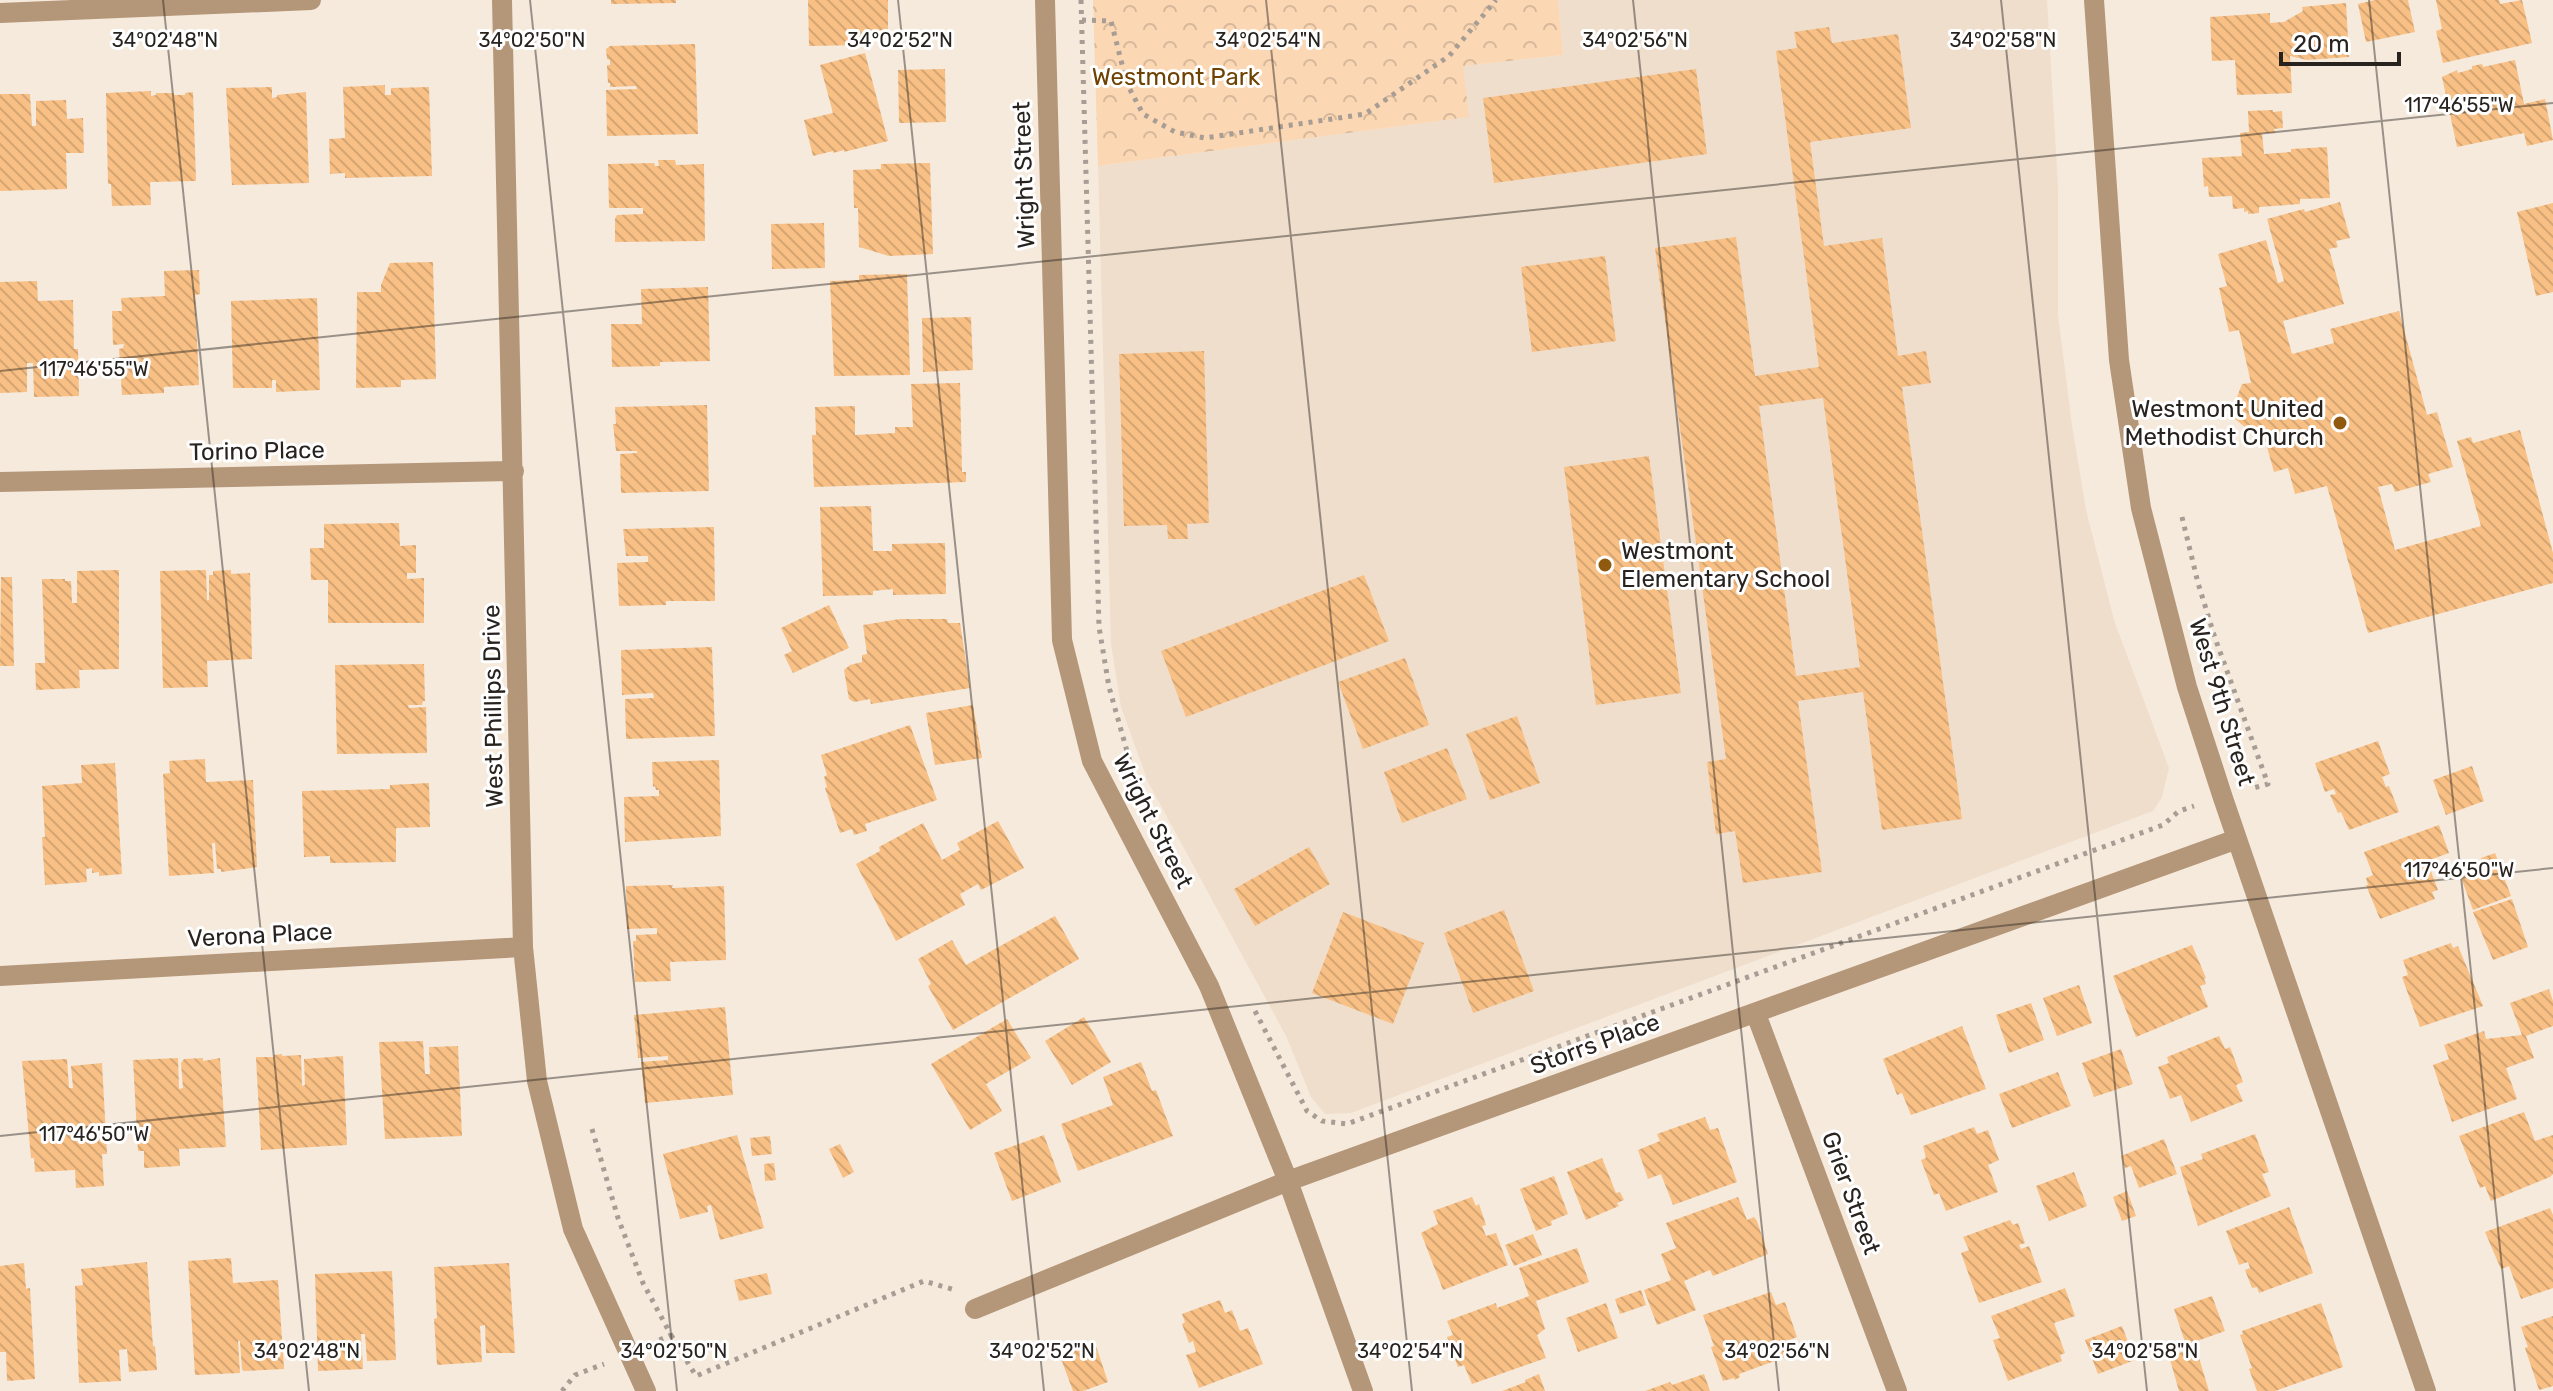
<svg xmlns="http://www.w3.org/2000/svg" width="2553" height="1391" font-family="Rubik,sans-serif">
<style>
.built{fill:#f0decc}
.forest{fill:url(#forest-crowns)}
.building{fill:url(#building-back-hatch);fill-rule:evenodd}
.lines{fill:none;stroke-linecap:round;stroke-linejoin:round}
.path{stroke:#a79d94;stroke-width:5;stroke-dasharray:4 6;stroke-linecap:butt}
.street{stroke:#b49678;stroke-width:20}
.ticks{fill:none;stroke:#28231f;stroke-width:2;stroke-opacity:0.45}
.poi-dot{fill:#8f590e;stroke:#fff;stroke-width:3}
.labels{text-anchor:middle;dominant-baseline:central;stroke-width:6;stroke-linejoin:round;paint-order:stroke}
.park-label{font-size:24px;fill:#6f4202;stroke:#fff}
.street-label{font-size:24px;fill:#28231f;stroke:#fff}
.poi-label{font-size:24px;fill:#28231f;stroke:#fff;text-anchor:end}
.ticks-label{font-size:20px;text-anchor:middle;fill:#28231f;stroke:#fff;stroke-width:6;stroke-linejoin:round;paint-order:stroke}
</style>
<defs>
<pattern id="forest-crowns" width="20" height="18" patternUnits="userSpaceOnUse" patternTransform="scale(2)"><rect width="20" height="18" fill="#fbd7b4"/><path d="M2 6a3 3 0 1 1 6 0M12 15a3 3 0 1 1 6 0" fill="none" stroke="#d7b89a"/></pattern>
<pattern id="building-back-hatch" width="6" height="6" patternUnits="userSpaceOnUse" patternTransform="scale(2)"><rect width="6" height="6" fill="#f8c085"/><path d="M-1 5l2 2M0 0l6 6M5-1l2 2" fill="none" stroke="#d5a572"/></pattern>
</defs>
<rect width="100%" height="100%" fill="#f6eadd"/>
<path class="built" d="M1558,0H2047L2058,186V315L2072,425L2086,510L2114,620L2169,768L2162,797L2153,811L1351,1113L1325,1114L1311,1097L1286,1036L1148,782L1121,707L1111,644L1098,166L1468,117L1462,66L1563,55Z"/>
<path class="forest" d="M1093,0H1558L1563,55L1463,66L1469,117L1098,166Z"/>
<path class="building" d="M611,0H676V3L611,4Z
M808,0H888V40L860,41V45L809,46Z
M2375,0H2408L2415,32L2366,42L2358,4Z
M2436,0H2499L2500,4L2522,0L2532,43L2443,63L2436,31L2442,29Z
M2346,3L2349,57L2307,60L2290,56L2292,93L2237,95L2235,60L2212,61L2210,17L2270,13V23L2284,22L2303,11L2302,7Z
M1829,27L1832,43L1898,34L1911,128L1810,142L1824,246L1882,238L1898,356L1926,351L1931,383L1902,387L1962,819L1882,830L1863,692L1798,701L1822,872L1743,883L1735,831L1716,834L1707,762L1726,759L1655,248L1736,237L1755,376L1819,367L1776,51L1797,48L1794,32ZM1823,398L1860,667L1796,676L1759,406Z
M695,44L698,134L607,136L606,90L637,89L636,86L610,87V83H608L607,65H610V60L607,59L606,49L610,46Z
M865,53L888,141L844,152V150L833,153V151L813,156L804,120L833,113L820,65Z
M2515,60L2524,104L2545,99L2553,140L2527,146L2524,133L2457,147L2442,77L2457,70L2458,73L2472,69V66L2482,64L2483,67Z
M945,69L946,122L899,123L898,70Z
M1696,69L1707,154L1494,183L1483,98Z
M385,85V95H391V88L429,87L432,176L345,178V173L330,174L329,139L345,138L343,87Z
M272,87V98L277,97V95L306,92L309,183L232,185L226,88Z
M151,91V96L156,95V93H174V95H185V93L193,92L196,181L150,182L151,205L112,206L111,184H108L106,93Z
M0,94H30L32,126H36V101L66,100L67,119L83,118L84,153H66L67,189L0,191Z
M2273,110V112L2282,111L2283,128L2274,129L2275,133H2262L2264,154L2291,152V149L2327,147L2330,198L2300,199V204L2259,207V213L2248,214V211L2244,212V208L2233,209L2232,196L2209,197L2208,186L2204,187L2202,158L2242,156L2240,133L2249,132L2248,111Z
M658,160H675L676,165L704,164L705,241L615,242V219L617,215L643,214V208H609L608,164L654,163L655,166H659Z
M930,163L933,254L889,256L859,247L858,208H854L853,170L881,169V164Z
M2340,202L2350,238L2336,241L2338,247L2329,249L2344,304L2283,321L2292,354L2334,343L2330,329L2399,311L2427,415L2437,412L2453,467L2428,474L2431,482L2395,492L2392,484L2378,487L2395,550L2481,526L2457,441L2471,437L2473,443L2520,430L2553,553V583L2368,633L2327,486L2295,494L2288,468L2274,472L2263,433L2255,435L2230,415L2242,384L2251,383L2239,330L2229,332L2219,288L2227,286L2218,254L2266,240L2278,283L2284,281L2267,219L2304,209L2305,212Z
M2553,203V292L2536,296L2517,212Z
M824,223L825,268L772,269L771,224Z
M1605,256L1616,341L1532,352L1521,267Z
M433,262L436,379L401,380V387L356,388L357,292H381V285L390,263Z
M199,270L200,294L195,295L199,385L164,387V393L122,395L119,349L123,348L124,344L113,345L112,311H122L121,298L165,296L164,271Z
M907,274L910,375L834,376L830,281L859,280V275Z
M37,281L38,301L73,300L74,349H78L79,396L34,397L33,363H27V392L0,393V282Z
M708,287L710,361L660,362V366L612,367L611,324H642L641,289Z
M317,298L320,390L276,392V380H272V388H233L231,301Z
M971,317L973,370L923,372L922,318Z
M1204,351L1209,523L1187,524L1188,539H1168L1167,525L1124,526L1119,354Z
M960,383L962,472H966V482L814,487L812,435H816L815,407L855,406V435L895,433V427H913L911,384Z
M707,405L709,491L621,493L620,454L637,453V451H616L613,424H616L615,407Z
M1649,456L1681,693L1596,705L1564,467Z
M871,506L873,551H892V544L945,543L946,594L893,595V589L873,591V595L823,596L820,507Z
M399,523L400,546L416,545V573H407V579L424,578V623H328V580H311L310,548H324V524Z
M714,527L715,601H666V605L619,606L617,563L648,562V556H626L623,529Z
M119,570V669L79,670L80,688L36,690L35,663H45L42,579H65V581H71L72,603H77V571Z
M206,570L207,600H209V575H213V571L231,570V574L250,573L252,659L207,661L208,687L163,688L160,571Z
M1364,575L1389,641L1186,717L1161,651Z
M1,577H12L14,666H0Z
M829,605L849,648L793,673L784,655L792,651L781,628Z
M900,619H947L948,623H960L970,688L871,704L870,699L854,702L849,699L844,670L850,665L862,662V655L867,654L863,625Z
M712,647L715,736L626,739L625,699L654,698L653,693L622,695L621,650Z
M1405,658L1429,725L1363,749L1338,682Z
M424,664L425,701H423L422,705H408L409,708L426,707L427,753L337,754L335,665Z
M973,705L982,758L935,765L926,713Z
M1517,716L1540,783L1490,800L1466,734Z
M910,725L937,800L865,824L867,831L854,835L852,829L840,833L825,788L827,787L824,777L827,775L821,755Z
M2378,741L2390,774L2382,777L2386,787L2389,786L2399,812L2349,830L2341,812L2338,813L2330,795L2336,794L2334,789L2325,792L2315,763Z
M1447,748L1467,799L1402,823L1384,772Z
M205,759L206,782L253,780L257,867L221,872V869H217L215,843H212L214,873L169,876L163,774L170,773L169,761Z
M719,760L721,836L625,842L624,797L659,796V790H656L655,786L653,787L652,762Z
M115,763L122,874L99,876V872L92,873V868L86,869L87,882L45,885L42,837H45L42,786L82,783L81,765Z
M2472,766L2484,801L2446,815L2433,780Z
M429,783L430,827L396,828V862L330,863V856L304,857L302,791L390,789V785Z
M998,821L1024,868L981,890L978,884L960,894L965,905L896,941L856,864L880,851L879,847L923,823L942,860L960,850L957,843Z
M2439,825L2449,853L2427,861L2438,890L2432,892L2435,899L2380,919L2366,885H2368L2366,878L2373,875L2364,852Z
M1309,847L1330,884L1255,926L1234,889Z
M2495,853L2511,896L2473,910L2460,875L2484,866L2481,858Z
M673,885L672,888L724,886L726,960L670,962L671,981L635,982L633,941H636V935L657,934V928L627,929L626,886Z
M2512,899L2528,947L2493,960L2473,912Z
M1504,910L1534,991L1473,1013L1444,933Z
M1343,912L1424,943L1393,1024L1312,993Z
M1055,916L1079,959L953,1030L928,986L931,984L918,959L952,940L966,965Z
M2451,943L2453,948L2458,946L2483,1006L2420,1027L2402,977L2408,975L2403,960Z
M2192,945L2206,978L2204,979L2206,984L2200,986L2208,1007L2136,1037L2113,976Z
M2079,985L2092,1023L2057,1036L2043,998Z
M2549,989L2553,1001V1026L2526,1036L2534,1058L2506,1068L2517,1099L2452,1122L2433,1065L2449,1059L2444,1045L2484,1031L2486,1039L2522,1035L2510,1003Z
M2031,1003L2044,1040L2009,1053L1996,1015Z
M725,1007L733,1095L645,1103L641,1062L668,1060V1056L638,1058L634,1015Z
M1084,1017L1111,1062L1072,1085L1045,1041Z
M1007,1019L1031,1058L986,1084L1002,1111L970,1130L931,1064Z
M1962,1026L1986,1089L1911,1115L1902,1093L1897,1095L1883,1059Z
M2219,1036L2225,1049L2230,1047L2243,1082L2236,1085L2243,1101L2191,1122L2181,1095L2170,1099L2158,1067L2169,1063L2167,1057Z
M423,1041L425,1074H430L429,1047L458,1046L462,1136L385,1139L379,1042Z
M2121,1049L2133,1084L2094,1097L2082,1063Z
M282,1054V1056L301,1055L302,1086L305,1085L304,1059L343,1056L347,1145L261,1150L256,1057H274V1055Z
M178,1058L179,1089L183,1088L181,1063L184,1059L203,1058V1061L220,1058L226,1147L179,1149L180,1166L144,1168V1151H138L133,1060Z
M67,1059L69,1088H73L71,1066L102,1063L107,1154H102L104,1186L76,1188L75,1170L35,1172L34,1158H31L22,1061Z
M1141,1062L1152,1091L1156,1090L1173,1136L1078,1171L1061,1124L1113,1105L1103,1077Z
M2058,1072L2071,1106L2012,1128L1999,1094Z
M2524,1112L2535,1141L2553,1135V1174L2550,1177L2491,1201L2485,1186L2480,1188L2459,1136Z
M1705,1117L1710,1130L1718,1128L1737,1182L1673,1205L1661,1174L1648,1179L1638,1150L1660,1141L1657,1134Z
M1974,1127L1977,1134L1988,1130L1999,1160L1988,1165L1998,1192L1946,1211L1939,1193L1934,1195L1921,1160L1926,1158L1923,1146Z
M2255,1134L2269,1172L2262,1174L2271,1196L2198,1226L2180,1167L2203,1159L2201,1154Z
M737,1135L764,1228L720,1240L711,1205L707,1206L708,1212L680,1219L663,1154Z
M1044,1135L1061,1182L1012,1201L994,1153Z
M770,1136L772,1154L752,1156L750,1138Z
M2164,1139L2177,1174L2139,1188L2131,1166L2125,1168L2121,1156Z
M840,1144L854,1172L843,1178L829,1149Z
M1602,1158L1616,1193L1620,1192L1624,1200L1617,1203L1619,1206L1586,1220L1567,1172Z
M774,1163L776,1180L765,1181L764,1164Z
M2074,1172L2087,1206L2049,1221L2036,1186Z
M1554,1176L1568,1214L1551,1221L1552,1225L1536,1231L1520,1189Z
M2127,1191L2136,1216L2122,1221L2113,1197Z
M1472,1197L1476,1206L1479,1204L1486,1225L1482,1226L1486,1236L1496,1233L1508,1265L1443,1290L1421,1233L1438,1224L1433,1211Z
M1738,1197L1747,1220L1754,1217L1757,1221L1768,1254L1713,1276L1710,1270L1684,1281L1696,1310L1657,1325L1644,1290L1671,1280L1661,1254L1676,1248L1666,1223Z
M2289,1207L2313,1273L2259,1293L2257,1287L2252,1288L2245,1270L2250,1268L2248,1262L2239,1265L2226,1231Z
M2550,1208L2553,1215V1288L2521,1299L2509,1266L2501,1269L2485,1232Z
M2010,1220L2013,1225L2018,1223L2025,1243L2019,1245L2021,1249L2029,1246L2042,1282L1979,1303L1961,1253L1969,1250L1963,1237Z
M1533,1234L1542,1255L1514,1266L1505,1245Z
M1577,1248L1589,1282L1536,1301L1545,1329L1537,1335L1546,1358L1472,1384L1464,1365L1458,1367L1447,1337L1453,1335L1447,1321L1496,1303L1497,1308L1529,1296L1519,1268Z
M231,1258L233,1283L278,1280L284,1369L244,1371L242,1369L240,1341H238L240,1373L195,1375L188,1261Z
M147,1262L153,1346H155L157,1370L129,1372L127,1349L119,1350L121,1381L79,1383L75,1286L83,1285L81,1269Z
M24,1263L26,1289L30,1288L35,1379L7,1381L6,1352H0V1266Z
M509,1263L515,1353H486L485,1325L480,1326L482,1362L437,1365L434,1319L437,1318L434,1267Z
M392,1271L396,1360L367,1361L365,1334H361L363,1369L318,1371L315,1274Z
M767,1273L772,1294L739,1301L734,1280Z
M2065,1288L2075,1316L2054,1323L2065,1353L2060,1355L2062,1361L2008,1381L1993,1340L2000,1338L1991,1316Z
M1641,1290L1646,1305L1620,1314L1615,1299Z
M1771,1292L1776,1305L1785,1302L1797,1337L1789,1340L1794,1354L1739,1374L1740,1377L1735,1380L1734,1378L1723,1381L1711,1347L1714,1346L1703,1315Z
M2212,1296L2225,1331L2186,1345L2174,1309Z
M1220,1300L1225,1313L1232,1310L1240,1331L1248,1328L1263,1364L1199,1388L1186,1355L1196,1352L1193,1341L1189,1343L1182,1324L1185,1322L1182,1314Z
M1606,1303L1618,1338L1578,1352L1566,1318Z
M2321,1303L2343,1367L2275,1391H2257L2249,1369L2252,1368L2240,1335L2243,1334L2242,1331Z
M2553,1316V1386L2539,1390L2525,1348L2528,1347L2521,1327Z
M2122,1326L2135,1360L2098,1374L2085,1340Z
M1095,1343L1108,1382L1083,1391H1073L1060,1356Z
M2196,1348L2209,1391H2179L2169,1356Z
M1539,1374L1545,1391H1502L1526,1382L1525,1380Z
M1704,1374L1710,1391H1645L1670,1382L1672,1385Z"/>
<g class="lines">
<path class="path" d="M1081,0L1099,627L1109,687L1130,762
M1082,20L1111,21L1127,84L1143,114L1175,132L1205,138L1365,114L1449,56L1496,0
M2182,517L2198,583L2215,638L2268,784L2250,789
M1255,1011L1307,1111L1322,1121L1347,1124L2163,825L2179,811L2194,806
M592,1129L618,1218L643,1283L671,1335L657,1341
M671,1335L696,1376L924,1281L955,1290
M562,1391L575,1375L604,1364"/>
<path class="street" d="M502,0L523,947L537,1081L573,1229L646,1391
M1045,0L1062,640L1092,761L1209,986L1288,1181L1363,1391
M2094,0L2119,360L2141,508L2187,687L2223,798L2426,1391
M0,13L311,0
M0,482L514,471
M0,976L523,947
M1756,1014L1897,1391
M975,1309L1288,1181L2237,839"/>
</g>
<path class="ticks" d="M163,0L309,1391M530,0L677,1391M898,0L1044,1391M1266,0L1412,1391M1633,0L1779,1391M2001,0L2147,1391M2369,0L2515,1391M0,371L2553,103M0,1136L2553,868"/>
<g class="poi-dot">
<circle cx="2340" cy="423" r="8"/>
<circle cx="1605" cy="565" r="8"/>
</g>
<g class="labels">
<g class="park-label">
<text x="1176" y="77">Westmont Park</text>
</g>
<g class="street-label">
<text transform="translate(1024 175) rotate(-92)">Wright Street</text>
<text transform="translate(257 451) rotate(-1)">Torino Place</text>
<text transform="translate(2222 702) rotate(73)">West 9th Street</text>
<text transform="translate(493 706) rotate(-91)">West Phillips Drive</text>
<text transform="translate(1153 821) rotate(63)">Wright Street</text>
<text transform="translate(260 935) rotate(-3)">Verona Place</text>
<text transform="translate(1595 1044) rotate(-20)">Storrs Place</text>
<text transform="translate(1851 1193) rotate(70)">Grier Street</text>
</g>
<g class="poi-label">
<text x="2324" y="409">Westmont United<tspan x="2324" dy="28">Methodist Church</tspan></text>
<text x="1621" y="551" text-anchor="start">Westmont<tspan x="1621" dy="28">Elementary School</tspan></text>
</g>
</g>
<g class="ticks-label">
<text x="165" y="47">34°02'48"N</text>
<text x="532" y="47">34°02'50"N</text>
<text x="900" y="47">34°02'52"N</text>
<text x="1268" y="47">34°02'54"N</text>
<text x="1635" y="47">34°02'56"N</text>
<text x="2003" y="47">34°02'58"N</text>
<text x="2459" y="112">117°46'55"W</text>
<text x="94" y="376">117°46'55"W</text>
<text x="2459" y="877">117°46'50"W</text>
<text x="94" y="1141">117°46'50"W</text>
<text x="307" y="1358">34°02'48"N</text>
<text x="674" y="1358">34°02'50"N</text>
<text x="1042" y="1358">34°02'52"N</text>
<text x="1410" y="1358">34°02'54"N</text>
<text x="1777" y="1358">34°02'56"N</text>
<text x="2145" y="1358">34°02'58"N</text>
</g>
<path d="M2281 52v12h118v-12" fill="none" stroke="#28231f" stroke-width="4"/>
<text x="2293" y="52" font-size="24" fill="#28231f" stroke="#ffffff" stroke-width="6" paint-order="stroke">20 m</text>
</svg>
